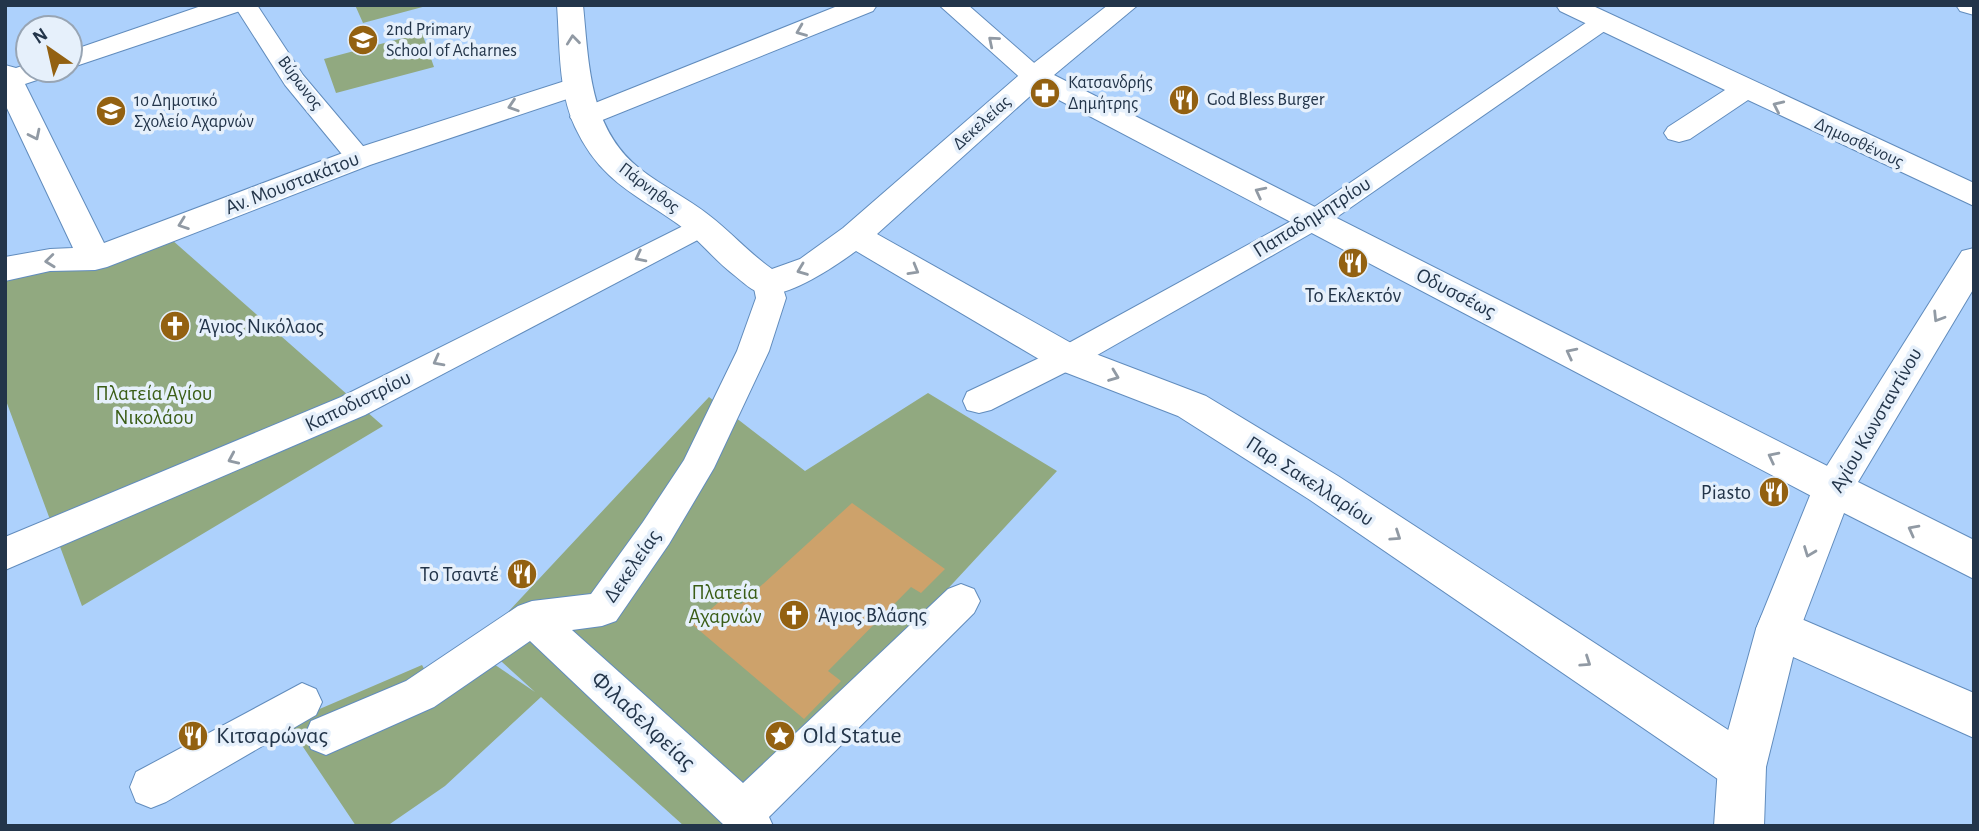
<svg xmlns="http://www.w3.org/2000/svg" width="1979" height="831" font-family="'Alegreya Sans',sans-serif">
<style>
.green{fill:#91a980}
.building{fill:#cda26b}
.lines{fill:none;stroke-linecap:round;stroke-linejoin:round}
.pedestrian-casing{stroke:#618cbd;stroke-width:2}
.minor-casing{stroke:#618cbd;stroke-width:2}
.tertiary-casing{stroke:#618cbd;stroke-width:2}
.secondary-casing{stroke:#618cbd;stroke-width:2}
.pedestrian{fill:#fff;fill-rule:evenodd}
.minor{fill:#fff;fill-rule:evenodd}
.tertiary{fill:#fff;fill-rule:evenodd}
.secondary{fill:#fff;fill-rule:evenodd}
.oneway{stroke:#919aa4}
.labels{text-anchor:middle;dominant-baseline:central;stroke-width:7;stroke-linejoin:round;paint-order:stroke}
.far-poi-label{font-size:18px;fill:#23354a;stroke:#e6f0fb;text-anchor:start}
.far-street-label{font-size:18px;fill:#23354a;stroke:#e6f0fb}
.street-label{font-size:21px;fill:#23354a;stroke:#e6f0fb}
.poi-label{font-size:21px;fill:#23354a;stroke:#e6f0fb;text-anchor:start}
.park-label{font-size:21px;fill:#3a5d16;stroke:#e6f0fb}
.near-street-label{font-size:24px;fill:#23354a;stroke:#e6f0fb}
.near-poi-label{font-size:24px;fill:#23354a;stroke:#e6f0fb;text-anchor:start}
</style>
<rect width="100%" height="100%" fill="#add1fc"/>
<path class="green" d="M355,5H430L363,23Z
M422,33L434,67L336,93L324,59Z
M163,232L383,426L82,606L5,398V272Z
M928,393L1057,471L728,826H684L541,697L445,786L387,826H356L287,723L422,665L433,685L479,654L535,692L480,642L709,397L805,471Z"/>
<path class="building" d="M852,503L945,569L921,593L911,587L828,671L841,681L804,719L693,625L728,594L741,604Z"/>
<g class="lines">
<g class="pedestrian-casing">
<path id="pedestrian" d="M234,5H257L303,75L368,152L372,158L368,164L359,166L350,164L285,85Z
M1604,14L1612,16L1616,21L1612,26L1324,226L1078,366L991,410L979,413L967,410L963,401L967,392L1056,350L1304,214L1596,16Z
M701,217L711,219L715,226L711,233L365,415L5,570V537L341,397Z
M768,273L779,276L786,298L769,351L714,468L669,544L616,621L602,626L572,630L743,783L948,589L961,584L974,589L980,601L974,613L769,817L773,826H725L530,641L434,707L326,755L311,749L305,735L311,721L406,681L518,606L532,601L591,594L643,522L684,460L737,351L756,298L753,283L757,276Z
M302,683L316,689L322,702L316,715L166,802L151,808L136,802L130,787L136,772Z"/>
</g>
<g class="minor-casing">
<path id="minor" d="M204,5H244L240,11L70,68V51Z
M840,5H877L873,11L595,123L585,126L575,123L570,117L575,111Z
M939,5H968L1049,76L1045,82L1035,85L1025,82Z
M1556,5H1591L1974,183V206L1748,100L1690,139L1679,142L1668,139L1664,133L1668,127L1725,90L1560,11Z
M1956,5H1974V15L1960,11Z
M28,64V70H53L49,76L25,84L104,243L348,151L568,80L578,77L588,80L592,86L588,92L370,165L107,267L95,270L50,271L5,281V257L50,249L73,248L5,104V65L16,68Z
M1778,609L1974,693V738L1762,643L1756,629L1762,615Z"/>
</g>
<g class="tertiary-casing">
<path id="tertiary" d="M557,5H583C589,64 589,128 639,168C661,186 688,198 710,216C732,233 749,253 772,269L800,259L843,228L1025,70L1108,5H1138L1054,75L1847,476L1853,488L1847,500L1833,504L1819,500L1038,89L877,234L1080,348L1206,396L1338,476L1759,750L1766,767L1759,784L1742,791L1725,784L1310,500L1178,416L1054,368L856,251C837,265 790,297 766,294C753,293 743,282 734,275C717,262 703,245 687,231C662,211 632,197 609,175C594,161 583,144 575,127C558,90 560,45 557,5Z"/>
</g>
<g class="secondary-casing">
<path id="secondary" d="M1974,248V288L1858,482L1974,540V579L1844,513L1800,629L1766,767L1764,826H1714L1718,767L1756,629L1813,488L1962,251Z"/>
</g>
<use href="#pedestrian" class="pedestrian"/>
<use href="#minor" class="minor"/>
<use href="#tertiary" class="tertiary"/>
<use href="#secondary" class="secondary"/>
</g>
<defs><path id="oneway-chevron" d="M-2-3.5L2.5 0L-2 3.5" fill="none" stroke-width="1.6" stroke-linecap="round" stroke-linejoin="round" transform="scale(1.75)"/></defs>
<g class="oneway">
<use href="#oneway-chevron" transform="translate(801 31) rotate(158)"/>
<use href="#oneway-chevron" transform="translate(573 40) rotate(-96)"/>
<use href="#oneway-chevron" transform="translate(993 41) rotate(-140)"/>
<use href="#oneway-chevron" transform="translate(513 106) rotate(162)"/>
<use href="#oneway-chevron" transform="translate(1778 106) rotate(-155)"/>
<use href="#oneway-chevron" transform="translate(35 135) rotate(64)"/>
<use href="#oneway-chevron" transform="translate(1260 192) rotate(-153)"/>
<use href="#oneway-chevron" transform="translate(183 224) rotate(160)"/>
<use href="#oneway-chevron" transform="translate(640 257) rotate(153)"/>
<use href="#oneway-chevron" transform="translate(50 261) rotate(174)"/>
<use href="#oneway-chevron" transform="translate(802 270) rotate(159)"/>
<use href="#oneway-chevron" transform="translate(914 270) rotate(30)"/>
<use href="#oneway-chevron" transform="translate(1938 317) rotate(122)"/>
<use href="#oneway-chevron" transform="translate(1571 353) rotate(-153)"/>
<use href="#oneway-chevron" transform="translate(438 361) rotate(152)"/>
<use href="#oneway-chevron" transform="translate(1114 376) rotate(21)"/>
<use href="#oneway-chevron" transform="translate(1773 457) rotate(-153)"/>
<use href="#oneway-chevron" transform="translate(233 459) rotate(156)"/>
<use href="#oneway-chevron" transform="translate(1913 530) rotate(-152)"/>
<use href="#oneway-chevron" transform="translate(1396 536) rotate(34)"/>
<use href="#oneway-chevron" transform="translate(1809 552) rotate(111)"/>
<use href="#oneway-chevron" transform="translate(1586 662) rotate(34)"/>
</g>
<defs>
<g id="school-disc" transform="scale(1.575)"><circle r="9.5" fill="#936111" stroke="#e6f0fb"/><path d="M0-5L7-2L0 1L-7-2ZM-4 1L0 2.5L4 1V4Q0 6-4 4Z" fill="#fff"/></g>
<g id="pharmacy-disc" transform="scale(1.575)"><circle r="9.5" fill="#936111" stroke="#e6f0fb"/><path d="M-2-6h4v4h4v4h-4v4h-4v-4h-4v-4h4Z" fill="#fff"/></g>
<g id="restaurant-disc" transform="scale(1.575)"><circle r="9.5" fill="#936111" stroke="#e6f0fb"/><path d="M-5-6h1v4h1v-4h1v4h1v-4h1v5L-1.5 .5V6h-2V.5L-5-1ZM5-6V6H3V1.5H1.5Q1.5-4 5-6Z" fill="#fff"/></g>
<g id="church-disc" transform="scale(1.575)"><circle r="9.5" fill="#936111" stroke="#e6f0fb"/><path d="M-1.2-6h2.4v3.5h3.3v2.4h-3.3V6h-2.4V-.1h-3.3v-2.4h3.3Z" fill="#fff"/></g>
<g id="sight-disc" transform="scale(1.575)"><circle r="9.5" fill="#936111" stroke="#e6f0fb"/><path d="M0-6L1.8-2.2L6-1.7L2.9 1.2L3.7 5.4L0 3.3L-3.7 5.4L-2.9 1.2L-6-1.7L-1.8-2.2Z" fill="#fff"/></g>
</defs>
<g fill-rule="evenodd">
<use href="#school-disc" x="363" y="40"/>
<use href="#pharmacy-disc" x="1045" y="93"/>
<use href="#restaurant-disc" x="1184" y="100"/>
<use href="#school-disc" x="111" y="111"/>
<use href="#restaurant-disc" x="1353" y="263"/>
<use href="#church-disc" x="175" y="326"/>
<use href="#restaurant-disc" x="1774" y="492"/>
<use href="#restaurant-disc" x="522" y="574"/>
<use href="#church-disc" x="794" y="615"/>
<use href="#restaurant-disc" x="193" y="736"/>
<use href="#sight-disc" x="780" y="736"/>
</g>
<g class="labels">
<g class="far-poi-label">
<text x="386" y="30">2nd Primary<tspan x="386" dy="21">School of Acharnes</tspan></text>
<text x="1068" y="83">Κατσανδρής<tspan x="1068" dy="21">Δημήτρης</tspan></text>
<text x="1207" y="100">God Bless Burger</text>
<text x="134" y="101">1ο Δημοτικό<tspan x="134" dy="21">Σχολείο Αχαρνών</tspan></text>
</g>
<g class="far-street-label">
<text transform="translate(300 83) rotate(53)">Βύρωνος</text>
<text transform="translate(982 123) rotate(-42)">Δεκελείας</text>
<text transform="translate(1859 143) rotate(25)">Δημοσθένους</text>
<text transform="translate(649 188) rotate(37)">Πάρνηθος</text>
</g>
<g class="street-label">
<text transform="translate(292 183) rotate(-21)">Αν. Μουστακάτου</text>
<text transform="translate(1312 217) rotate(-32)">Παπαδημητρίου</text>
<text transform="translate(1456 293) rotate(27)">Οδυσσέως</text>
<text transform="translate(358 401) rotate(-26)">Καποδιστρίου</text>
<text transform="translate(1876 420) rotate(-60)">Αγίου Κωνσταντίνου</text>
<text transform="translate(1310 481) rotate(33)">Παρ. Σακελλαρίου</text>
<text transform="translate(632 566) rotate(-55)">Δεκελείας</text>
</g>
<g class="poi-label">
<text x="1353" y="295" text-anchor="middle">Το Εκλεκτόν</text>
<text x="198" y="326">Άγιος Νικόλαος</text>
<text x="1751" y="492" text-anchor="end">Piasto</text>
<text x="499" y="574" text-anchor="end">To Τσαντέ</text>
<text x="817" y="615">Άγιος Βλάσης</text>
</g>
<g class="park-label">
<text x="154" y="393">Πλατεία Αγίου<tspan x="154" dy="24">Νικολάου</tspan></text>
<text x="725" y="592">Πλατεία<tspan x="725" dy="24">Αχαρνών</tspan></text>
</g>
<g class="near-street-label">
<text transform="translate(643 721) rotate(43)">Φιλαδελφείας</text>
</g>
<g class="near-poi-label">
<text x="216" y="736">Κιτσαρώνας</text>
<text x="803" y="736">Old Statue</text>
</g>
</g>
<rect width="1979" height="831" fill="none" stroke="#23354a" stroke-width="14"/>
<g transform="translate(49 49) rotate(326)"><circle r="33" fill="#e6f0fb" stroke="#98a5b4" stroke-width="2"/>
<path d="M0-5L12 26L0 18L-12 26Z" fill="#936111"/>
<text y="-10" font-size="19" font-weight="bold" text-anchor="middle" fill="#23354a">N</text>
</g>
</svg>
